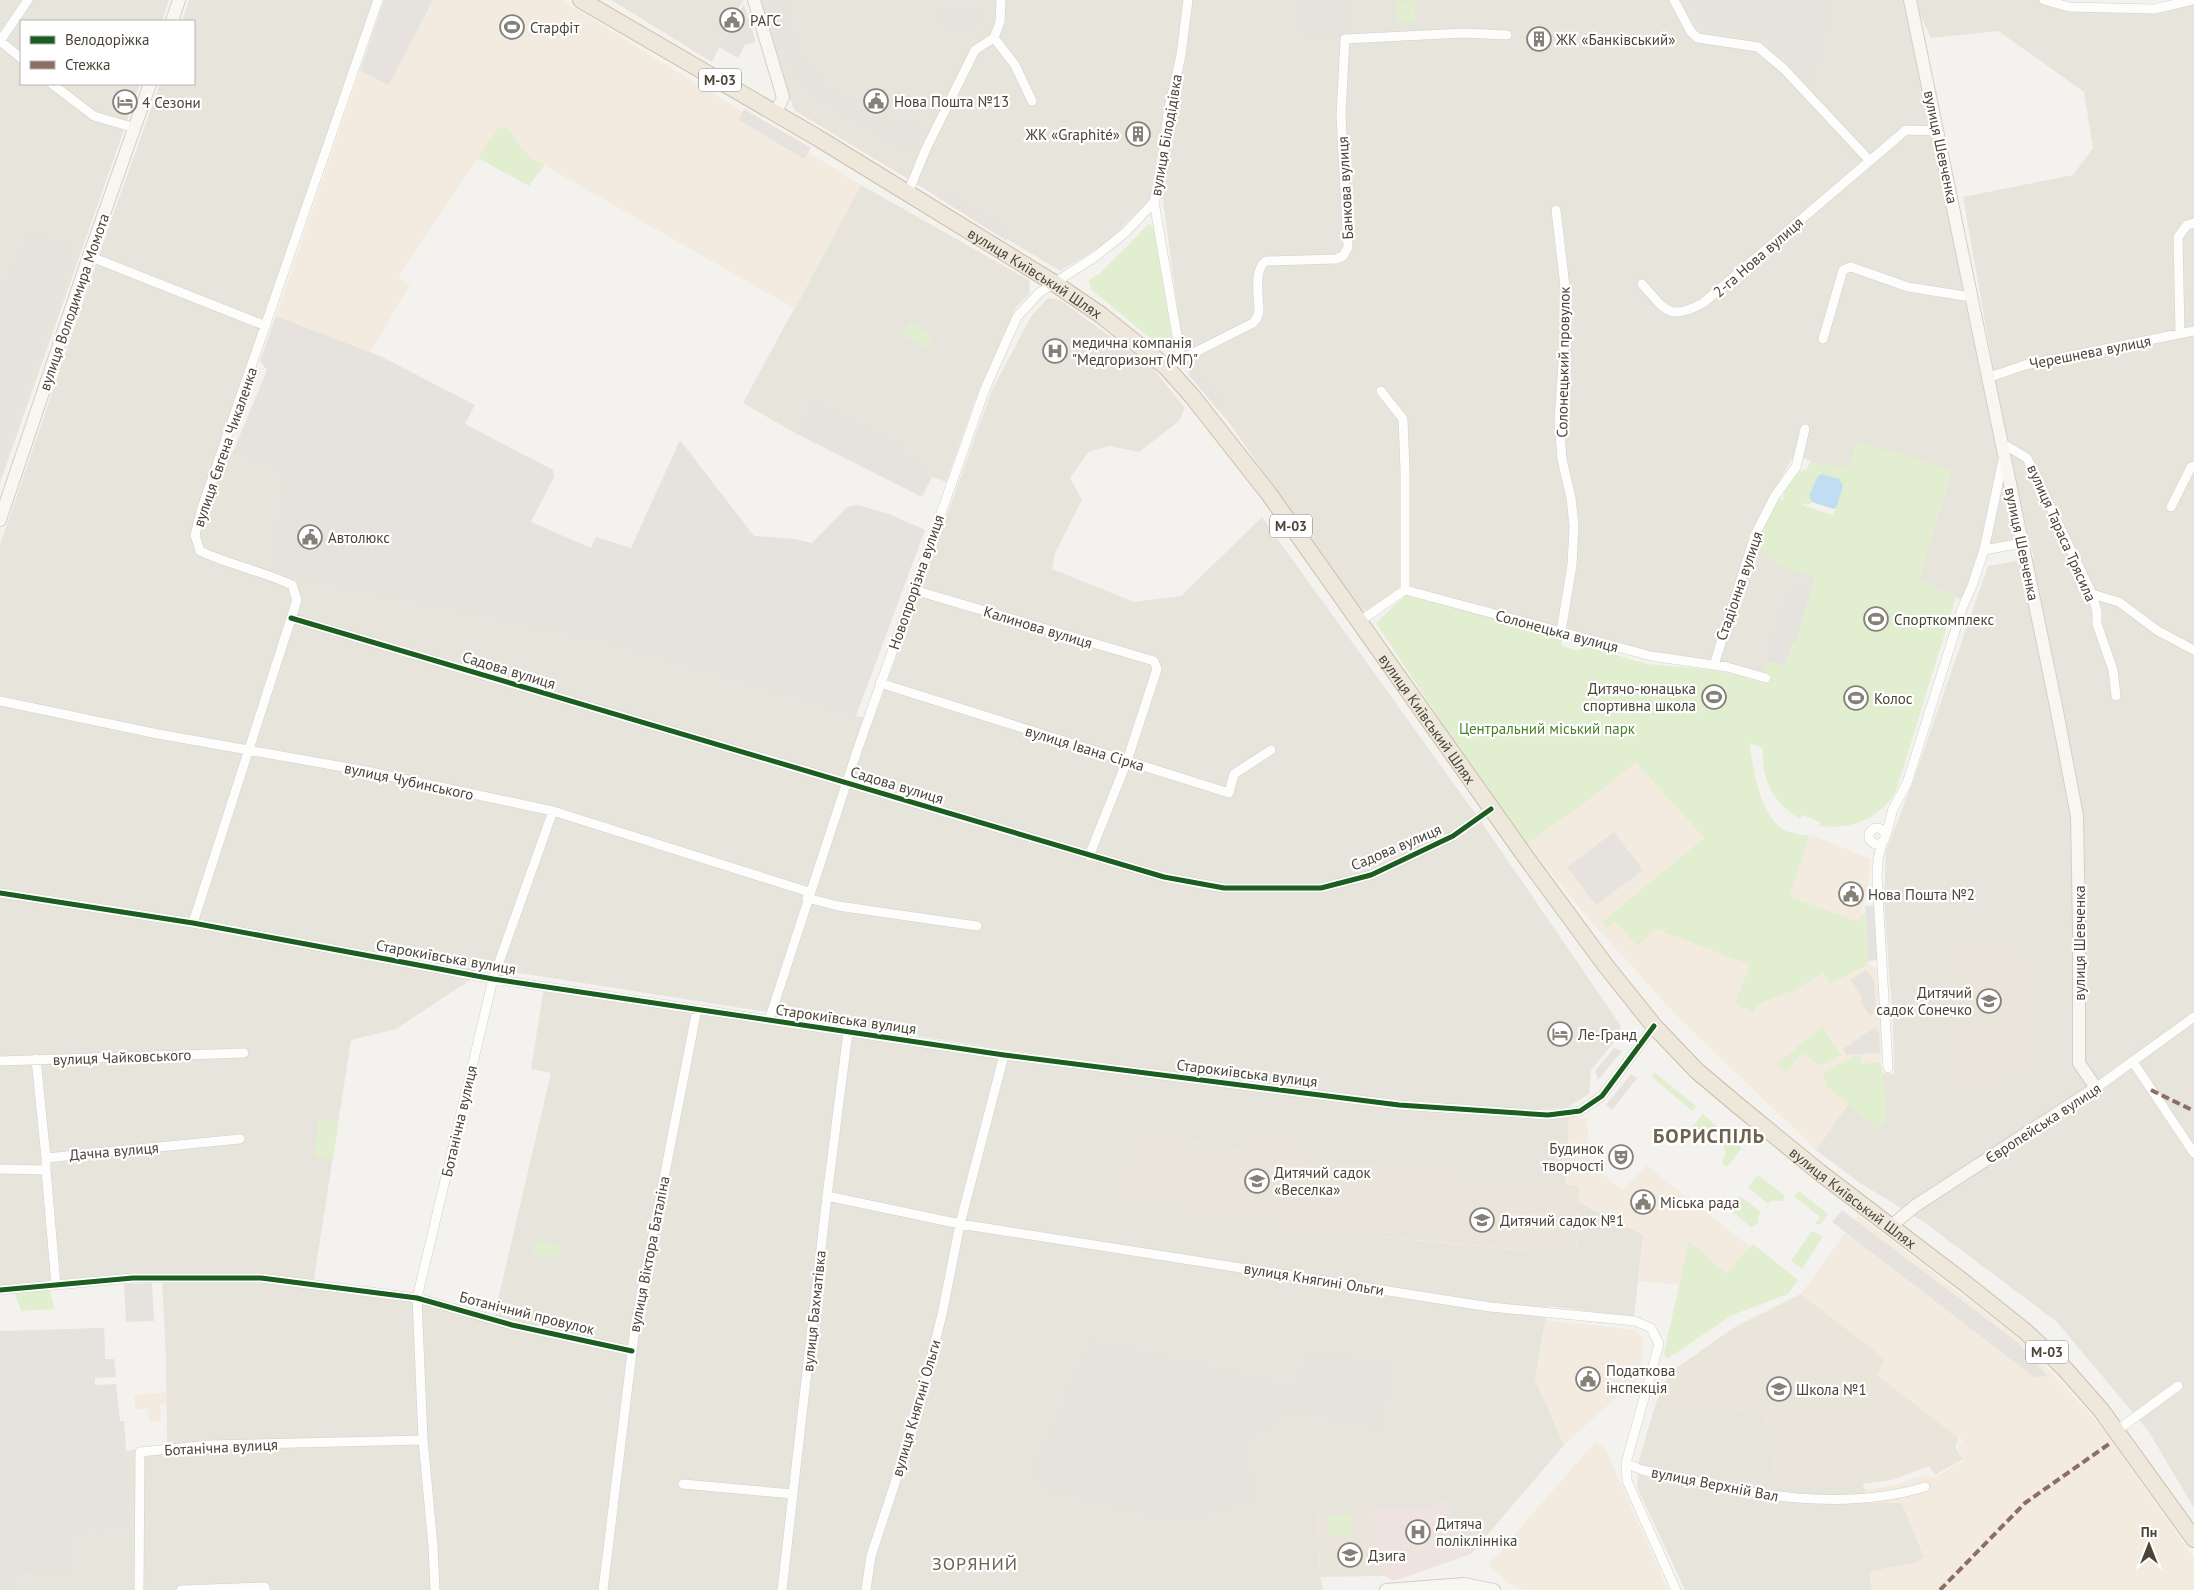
<svg xmlns="http://www.w3.org/2000/svg" width="2194" height="1590" font-family="'PT Sans',sans-serif">
<style>
.residential{fill:#e7e4dc}
.commercial{fill:#f3ebdf}
.industrial{fill:#e6e2de}
.education{fill:#eae5da}
.medical{fill:#eee3df}
.green{fill:#e1eecf;fill-rule:evenodd}
.parking{fill:#e6e3df}
.water{fill:#c0ddf1}
.lines{fill:none;stroke-linecap:round;stroke-linejoin:round}
.street-casing{stroke:#d2d0cb;stroke-width:10}
.secondary-casing{stroke:#d3cfc5;stroke-width:14}
.highway-casing{stroke:#ccbfa9;stroke-width:18}
.street{stroke:#fdfdfc;stroke-width:9}
.secondary{stroke:#f7f6f1;stroke-width:12}
.highway{stroke:#ede8db;stroke-width:16}
.quiet{stroke:#8d6e63;stroke-width:4;stroke-dasharray:8 4;stroke-linecap:butt}
.cycleway-casing{stroke:#fff;stroke-width:8}
.cycleway{stroke:#1b5e20;stroke-width:5}
.labels{text-anchor:middle;dominant-baseline:central;stroke-width:4.5;stroke-linejoin:round;paint-order:stroke}
.shield{fill:#fff;stroke:#817c74;stroke-width:1}
.shield-label{font-size:14px;font-weight:bold;fill:#4b4439}
.poi-label{font-size:15px;fill:#4b4439;stroke:#fff;text-anchor:start}
.street-label{font-size:15px;fill:#4b4439;stroke:#fff}
.park-label{font-size:15px;fill:#4a7f2a;stroke:#fff}
.quarter-label{font-size:18px;letter-spacing:1px;fill:#6e6250;stroke:#fff}
.district-label{font-size:20px;font-weight:bold;letter-spacing:1px;fill:#6e6250;stroke:#fff}
</style>
<rect width="100%" height="100%" fill="#f4f2ee"/>
<path class="residential" d="M0,0H169L162,21H21V84H140L0,483Z
M189,0H373L220,447L287,471L588,636L873,721L992,390L1032,315L1048,298L1060,300L1151,366L1185,408L1179,421L1139,452L1109,446L1088,452L1070,478L1082,500L1055,553L1052,569L1134,602L1181,596L1262,517L1482,823L1621,1026L1619,1036L1591,1070L1589,1094L1568,1107L1536,1110L1401,1100L1281,1087L1001,1049L488,968L396,1029L351,1040L313,1285L261,1278H133L0,1290V545L109,226L160,84H194V21H182Z
M611,0H743L712,62Z
M756,0H1908L2020,542L1983,549L1971,585L1960,599L1919,579L1952,470L1847,474L1794,455L1748,537L1780,566L1816,578L1812,590L1791,583L1762,675L1652,654L1406,589L1376,608L1365,611L1356,606L1233,428L1185,367L1163,199L1151,198L1105,244L1060,271L794,110Z
M1913,0H2038L2069,7L2153,9L2194,0V1508L2149,1432L2057,1322L1921,1220L1860,1183L1816,1150L1871,1072L1894,1074L1893,1024L1884,901L1886,851L1915,776L1988,566L2034,558L2009,458L1963,197L2073,175L2093,148L2084,92L1998,31L1931,38Z
M861,185L1029,280L1030,294L1016,307L975,400L946,482L932,477L913,464L903,455L898,444L812,401L795,433L743,403Z
M544,987L1399,1106L1569,1116L1566,1185L1317,1161L1318,1148L1242,1151L1135,1132L1120,1194L1379,1237L1576,1255L1578,1202L1643,1235L1634,1317L1548,1306L1535,1379L1564,1445L1471,1554L1444,1500L1430,1507L1372,1511H1318L1320,1577L1323,1590H15V1574L73,1571L69,1532L132,1528L126,1451L167,1445L166,1358L162,1280H261L408,1297L493,1321L551,1073L531,1069Z
M1656,1403L1766,1413L1778,1485L1862,1484L1865,1490L1866,1503H1902L1924,1557L1918,1562L1873,1571L1870,1576L1872,1590H1685L1637,1487L1639,1460Z"/>
<path class="commercial" d="M433,0H561L861,185L795,309L493,136L398,277L410,285L370,353L276,316L360,71L389,85Z
M1636,762L1704,838L1603,921L1607,927L1616,920L1656,929L1750,965L1735,1003L1758,1004L1797,989L1823,971L1830,984L1869,964L1877,970L1882,1056L1816,1150L1677,1016L1594,925L1527,844L1591,798Z
M1810,834L1870,859V875L1859,922L1789,896Z
M1569,1116L1587,1119L1590,1164L1623,1190L1646,1165L1753,1249L1716,1288L1638,1281L1643,1235L1578,1202L1579,1187L1566,1185Z
M1858,1215L2023,1342L2103,1428L2194,1558V1590H1872L1870,1576L1873,1571L1918,1562L1924,1557L1902,1503H1866L1865,1490L1895,1485L1927,1474L1934,1478L1964,1460L1959,1451L1958,1444L1963,1441L1877,1375L1884,1359L1801,1294Z
M1546,1320L1635,1330L1644,1339L1639,1377L1564,1445L1535,1379Z
M166,1392L167,1404L160,1405L161,1421L149,1422L148,1408L135,1410L134,1395Z
M1595,1442L1605,1448L1668,1590H1526L1514,1587L1488,1565Z"/>
<path class="industrial" d="M384,0H433L389,85L360,71Z
M1778,0H1828L1829,22L1817,36L1822,44L1810,78L1804,83L1786,64L1775,45Z
M31,234L71,249L0,457V301Z
M276,316L382,357L475,405L465,424L553,470L554,477L531,522L591,548L596,537L631,548L680,440L754,536L795,539L812,543L847,507L858,505L889,514L925,530L856,716L588,636L272,570L287,471L233,452L267,370L260,361Z
M812,401L899,444L903,455L932,477L922,497L795,433Z
M104,1328L105,1359H114L116,1377L95,1378V1385L116,1384L120,1421H124L132,1528L70,1532L73,1571L15,1574V1590H0V1331Z
M1094,1342L1297,1389L1309,1355L1390,1364L1379,1426L1293,1409L1242,1442L1252,1497L1182,1521L1059,1492L1046,1483L1034,1469Z"/>
<path class="education" d="M2028,948L2030,1069L1962,1095L1950,1051L1949,950Z
M1135,1132L1242,1151L1263,1137L1318,1148L1317,1161L1579,1186L1576,1255L1296,1229L1196,1213L1119,1194Z
M1801,1294L1885,1359L1877,1375L1959,1438L1955,1447L1963,1459L1935,1475L1929,1466L1892,1480L1862,1484L1778,1485L1766,1413L1656,1403L1669,1373L1735,1327Z
M1318,1511H1372L1384,1576L1320,1577Z"/>
<path class="medical" d="M1444,1500L1471,1554L1394,1581L1384,1576L1372,1511L1430,1507Z"/>
<path class="green" d="M1403,1H1415V22H1397L1396,2L1402,3Z
M499,127L507,128C517,142 527,160 545,164L529,186L478,158Z
M1149,224L1154,228L1172,337L1168,348L1163,349L1091,289L1089,280L1099,274Z
M910,322L934,336L926,348L902,334Z
M1857,441L1952,470L1919,579L1956,597L1897,788C1882,819 1852,830 1819,826L1820,822L1802,815L1800,819C1773,802 1761,780 1763,748L1749,743C1755,773 1757,807 1782,829C1788,833 1801,834 1809,836L1789,896L1859,922L1861,915L1865,914L1868,961L1867,965L1830,984L1823,972L1797,989L1758,1004L1753,1013L1735,1003L1750,965L1656,929L1637,946L1616,921L1607,928L1603,921L1704,838L1636,762L1591,798L1527,844L1448,732L1376,623L1406,595L1561,637L1562,646L1578,651L1581,645L1647,664L1714,670L1760,680L1766,661L1785,666L1793,641L1796,642L1816,578L1780,566L1755,544L1777,498L1785,500L1783,497L1785,489L1800,471L1806,470L1811,461C1824,466 1835,463 1849,469ZM1843,486L1833,515L1802,505L1803,503L1808,505L1812,502L1809,496Z
M1822,1027L1841,1055L1820,1065L1802,1053L1786,1072L1776,1064Z
M1860,1054L1861,1064L1880,1062C1886,1083 1886,1102 1885,1123L1877,1129L1828,1087L1823,1074L1825,1071Z
M1654,1072L1696,1106L1692,1111L1651,1076Z
M1703,1114L1717,1126L1707,1136L1701,1133L1691,1136L1687,1132Z
M319,1119L338,1121L333,1160L314,1157Z
M1728,1135L1742,1148L1727,1167L1722,1164L1726,1153L1722,1142Z
M1758,1175L1785,1196L1782,1201H1771L1768,1204L1748,1187Z
M1799,1191L1828,1214L1821,1224H1815L1820,1217L1794,1196Z
M1740,1196L1761,1212L1758,1216V1222L1752,1228L1729,1209Z
M1812,1231L1823,1236L1802,1269L1791,1261Z
M536,1241L561,1245L559,1258L533,1254Z
M1689,1241L1726,1274L1753,1244L1798,1280L1788,1294L1732,1315L1667,1359L1664,1353Z
M50,1288L54,1309L21,1311L14,1292Z
M1351,1515L1352,1535L1328,1536V1516Z"/>
<path class="parking" d="M771,0H784L798,51L825,88L892,126L911,121L924,130L911,152L812,94L786,57Z
M1303,0H1348V34L1303,33Z
M1692,0H1774L1775,36L1706,29Z
M744,4L756,42L745,45L738,58L719,47Z
M975,9L982,13L973,29L966,25L963,34L940,23L942,11Z
M744,109L811,148L804,159L739,120Z
M952,196L1005,229L1007,241L937,197Z
M1195,371L1222,401L1218,410L1188,374Z
M1791,583L1812,590L1796,642H1793L1785,666L1766,661Z
M1614,832L1643,870L1596,905L1567,867Z
M1876,905L1879,960L1868,961L1865,906Z
M1866,970L1874,980L1876,1011L1870,1016L1860,1001L1863,998L1850,980Z
M1875,1027L1879,1032L1880,1053L1847,1055L1843,1049Z
M1614,1048L1622,1051L1598,1080L1595,1071Z
M1631,1074L1637,1078L1612,1110L1606,1105Z
M1842,1210L2017,1342L2047,1376L2034,1377L1832,1222Z
M152,1283L154,1321L126,1322L124,1284Z
M104,1328L105,1359L48,1363L46,1330Z
M46,1380L47,1406L8,1407L7,1381Z"/>
<path class="water" d="M1822,474L1839,479L1843,486L1836,508L1833,509L1812,502L1809,496L1818,476Z"/>
<g class="lines">
<g class="street-casing">
<path id="street" d="M1001,0L1000,22L994,38L1015,65L1032,101
M1674,0L1691,32L1698,38L1758,47L1784,69L1870,161
M2044,0L2069,7L2154,9L2193,0
M0,41L28,0
M0,41L21,58
M52,84L94,116L135,128
M908,193L925,151L975,50L994,38
M1556,210L1567,304L1559,421L1562,459L1571,498L1574,526L1572,565L1561,632
M89,256L266,326
M1642,284C1665,309 1668,322 1703,303L1906,130L1938,131
M2180,334L2178,237L2187,225L2194,223
M1823,339L1843,270L1851,267L1908,287L1971,297
M1181,359L1154,202L1160,181L1168,113L1181,55L1188,0
M1166,367L1253,323L1257,318L1259,312C1259,297 1253,270 1266,261L1336,259L1343,256L1348,247L1341,115L1345,39L1464,33L1507,35
M1987,378L2025,365L2194,331
M1381,391L1403,419L1405,470V590
M2000,442L2027,458L2092,594L2097,612V624L2113,670L2116,696
M2171,507L2191,467L2194,466
M1984,550L2003,460
M914,590L1154,661L1157,669L1127,761L1089,856
M2092,594L2119,602L2158,631L2194,650
M291,618L1164,877L1224,888H1321L1371,875L1453,836L1491,809
M1357,619H1363L1405,590L1651,656L1727,667L1766,678
M1714,665L1755,535L1775,496L1796,467L1805,429
M880,683L1229,793L1234,774L1271,750
M0,701L158,734L366,771L553,811L809,892
M1869 836a8 8 0 1 1 16 0a8 8 0 1 1-16 0Z
M1886,835L1893,809L1907,783L1963,606L1972,586L1984,550L2022,543
M1882,843L1878,859L1877,877L1888,1068
M0,893L193,923L493,979L1004,1055L1399,1105L1548,1115L1580,1111L1602,1096L1654,1026
M807,898L838,906L977,926
M193,923L297,600L292,585C262,571 230,565 200,551L195,535L201,511L378,0
M769,1020L857,751L985,389L1017,317L1039,293L1096,256L1126,232L1154,202
M36,1059L46,1158
M0,1061L244,1053
M2133,1062L2194,1153
M2096,1088L2194,1017
M0,1169L46,1170V1158L240,1139
M46,1170L56,1285
M827,1196L960,1224L1490,1307L1635,1321L1651,1328L1659,1344L1626,1463L1627,1481L1676,1590
M0,1290L133,1278H261L417,1298L512,1325L632,1351
M2116,1431L2178,1386
M1626,1463L1642,1470C1736,1490 1830,1515 1925,1487
M683,1484L793,1494
M139,1590L140,1452L209,1445L423,1440
M181,1590L265,1587V1590
M435,1590L433,1546L423,1440L417,1298L493,979L553,811
M603,1590L635,1327L697,1009
M782,1590L827,1196L848,1032
M866,1590L871,1556L918,1413L943,1310L960,1224L1004,1055"/>
</g>
<g class="secondary-casing">
<path id="secondary" d="M754,0L783,97L776,113
M172,21L179,0
M0,520L89,256L150,84
M1890,1227L1915,1206L2096,1088L2079,1063V926L2077,816L2056,706L1910,0
M1386,1590L1464,1584L1494,1590"/>
</g>
<g class="highway-casing">
<g id="highway">
<path id="s1" d="M581,0L818,138L1054,283L1101,315L1166,367L1192,396L1269,494L1525,856L1606,966L1654,1026L1697,1071L1741,1108L1818,1171L1966,1284L2026,1332L2064,1368L2101,1410L2194,1539"/>
</g>
</g>
<use href="#street" class="street"/>
<use href="#secondary" class="secondary"/>
<use href="#highway" class="highway"/>
<path class="quiet" d="M2151,1090L2194,1111
M1940,1590L2025,1503L2109,1444"/>
<g class="cycleway-casing">
<path id="cycleway" d="M291,618L1164,877L1224,888H1321L1371,875L1453,836L1491,809
M0,893L193,923L493,979L1004,1055L1399,1105L1548,1115L1580,1111L1602,1096L1654,1026
M0,1290L133,1278H261L417,1298L512,1325L632,1351"/>
</g>
<use href="#cycleway" class="cycleway"/>
</g>
<defs>
<g id="civic-ring" transform="scale(1.25)"><circle r="9.5" fill="#fff" stroke="#868178" stroke-width="1.5"/><path d="M-.6-6.5H3V-4.5H.6V-3L4-1V1h2V6H-6V1h2V-1L-.6-3ZM-1.2 2.5V6h2.4V2.5Z" fill="#868178"/></g>
<g id="stadium-ring" transform="scale(1.25)"><circle r="9.5" fill="#fff" stroke="#868178" stroke-width="1.5"/><path d="M0-5a6.5 5 0 1 0 0 10a6.5 5 0 1 0 0-10ZM-3.5-1.8h7v3.6h-7Z" fill="#868178"/></g>
<g id="building-ring" transform="scale(1.25)"><circle r="9.5" fill="#fff" stroke="#868178" stroke-width="1.5"/><path d="M-4-6H4V6H1V3H-1V6H-4ZM-2.5-4.3h1.7v1.8h-1.7ZM.8-4.3h1.7v1.8H.8ZM-2.5-1h1.7V.8h-1.7ZM.8-1h1.7V.8H.8Z" fill="#868178"/></g>
<g id="hotel-ring" transform="scale(1.25)"><circle r="9.5" fill="#fff" stroke="#868178" stroke-width="1.5"/><path d="M-6-4.5h1.5V1H6V5H4.5V3h-9V5H-6ZM-4 0a1.8 1.8 0 1 1 3.6 0ZM.5 0V-2.5h3Q6-2.5 6 0Z" fill="#868178"/></g>
<g id="hospital-ring" transform="scale(1.25)"><circle r="9.5" fill="#fff" stroke="#868178" stroke-width="1.5"/><path d="M-5-5h3v3.5h4V-5h3V5h-3V1.5h-4V5h-3Z" fill="#868178"/></g>
<g id="school-ring" transform="scale(1.25)"><circle r="9.5" fill="#fff" stroke="#868178" stroke-width="1.5"/><path d="M0-5L7-2L0 1L-7-2ZM-4 1L0 2.5L4 1V4Q0 6-4 4Z" fill="#868178"/></g>
<g id="theatre-ring" transform="scale(1.25)"><circle r="9.5" fill="#fff" stroke="#868178" stroke-width="1.5"/><path d="M-5-5.5Q0-4 5-5.5V0Q5 5 0 6Q-5 5-5 0ZM-3.3-2.5H-1v1.5H-3.3ZM1-2.5H3.3v1.5H1ZM-2.8 1Q0 5.5 2.8 1Z" fill="#868178"/></g>
</defs>
<g fill-rule="evenodd">
<use href="#civic-ring" x="732" y="20"/>
<use href="#stadium-ring" x="512" y="27"/>
<use href="#building-ring" x="1539" y="39"/>
<use href="#civic-ring" x="876" y="101"/>
<use href="#hotel-ring" x="125" y="102"/>
<use href="#building-ring" x="1138" y="134"/>
<use href="#hospital-ring" x="1055" y="351"/>
<use href="#civic-ring" x="310" y="537"/>
<use href="#stadium-ring" x="1876" y="619"/>
<use href="#stadium-ring" x="1714" y="697"/>
<use href="#stadium-ring" x="1856" y="698"/>
<use href="#civic-ring" x="1851" y="894"/>
<use href="#school-ring" x="1989" y="1001"/>
<use href="#hotel-ring" x="1560" y="1034"/>
<use href="#theatre-ring" x="1621" y="1157"/>
<use href="#school-ring" x="1257" y="1181"/>
<use href="#civic-ring" x="1643" y="1202"/>
<use href="#school-ring" x="1482" y="1220"/>
<use href="#civic-ring" x="1588" y="1379"/>
<use href="#school-ring" x="1779" y="1389"/>
<use href="#hospital-ring" x="1418" y="1532"/>
<use href="#school-ring" x="1350" y="1555"/>
</g>
<g class="labels">
<g class="shield">
<rect x="699" y="68.5" width="42" height="23" rx="4"/>
<rect x="1270" y="514.5" width="42" height="23" rx="4"/>
<rect x="2026" y="1340.5" width="42" height="23" rx="4"/>
</g>
<g class="shield-label">
<text x="720" y="80">М-03</text>
<text x="1291" y="526">М-03</text>
<text x="2047" y="1352">М-03</text>
</g>
<g class="poi-label">
<text x="750" y="20">РАГС</text>
<text x="530" y="27">Старфіт</text>
<text x="1556" y="39">ЖК «Банківський»</text>
<text x="894" y="101">Нова Пошта №13</text>
<text x="142" y="102">4 Сезони</text>
<text x="1120" y="134" text-anchor="end">ЖК «Graphité»</text>
<text x="1072" y="342">медична компанія<tspan x="1072" dy="17">"Медгоризонт (МГ)"</tspan></text>
<text x="328" y="537">Автолюкс</text>
<text x="1894" y="619">Спорткомплекс</text>
<text x="1696" y="688" text-anchor="end">Дитячо-юнацька<tspan x="1696" dy="17">спортивна школа</tspan></text>
<text x="1874" y="698">Колос</text>
<text x="1868" y="894">Нова Пошта №2</text>
<text x="1972" y="992" text-anchor="end">Дитячий<tspan x="1972" dy="17">садок Сонечко</tspan></text>
<text x="1578" y="1034">Ле-Гранд</text>
<text x="1604" y="1148" text-anchor="end">Будинок<tspan x="1604" dy="17">творчості</tspan></text>
<text x="1274" y="1172">Дитячий садок<tspan x="1274" dy="17">«Веселка»</tspan></text>
<text x="1660" y="1202">Міська рада</text>
<text x="1500" y="1220">Дитячий садок №1</text>
<text x="1606" y="1370">Податкова<tspan x="1606" dy="17">інспекція</tspan></text>
<text x="1796" y="1389">Школа №1</text>
<text x="1436" y="1523">Дитяча<tspan x="1436" dy="17">поліклінніка</tspan></text>
<text x="1368" y="1555">Дзига</text>
</g>
<g class="street-label">
<text transform="translate(1166 135) rotate(-80)">вулиця Білодідівка</text>
<text transform="translate(1941 147) rotate(78)">вулиця Шевченка</text>
<text transform="translate(1345 188) rotate(-93)">Банкова вулиця</text>
<text transform="translate(1758 257) rotate(-41)">2-га Нова вулиця</text>
<text stroke="none"><textPath href="#s1" startOffset="530">вулиця Київський Шлях</textPath></text>
<text transform="translate(74 302) rotate(-71)">вулиця Володимира Момота</text>
<text transform="translate(2090 352) rotate(-11)">Черешнева вулиця</text>
<text transform="translate(1563 362) rotate(-89)">Солонецький провулок</text>
<text transform="translate(225 447) rotate(-71)">вулиця Євгена Чикаленка</text>
<text transform="translate(2062 533) rotate(66)">вулиця Тараса Трясила</text>
<text transform="translate(2022 544) rotate(78)">вулиця Шевченка</text>
<text transform="translate(916 582) rotate(-71)">Новопрорізна вулиця</text>
<text transform="translate(1739 586) rotate(-71)">Стадіонна вулиця</text>
<text transform="translate(1038 627) rotate(17)">Калинова вулиця</text>
<text transform="translate(1557 631) rotate(15)">Солонецька вулиця</text>
<text transform="translate(509 670) rotate(17)">Садова вулиця</text>
<text stroke="none"><textPath href="#s1" startOffset="1130">вулиця Київський Шлях</textPath></text>
<text transform="translate(1085 748) rotate(17)">вулиця Івана Сірка</text>
<text transform="translate(409 781) rotate(12)">вулиця Чубинського</text>
<text transform="translate(897 785) rotate(17)">Садова вулиця</text>
<text transform="translate(1396 847) rotate(-23)">Садова вулиця</text>
<text transform="translate(2079 943) rotate(-90)">вулиця Шевченка</text>
<text transform="translate(446 957) rotate(10)">Старокиївська вулиця</text>
<text transform="translate(846 1019) rotate(8)">Старокиївська вулиця</text>
<text transform="translate(122 1057) rotate(-2)">вулиця Чайковського</text>
<text transform="translate(1247 1073) rotate(7)">Старокиївська вулиця</text>
<text transform="translate(459 1121) rotate(-77)">Ботанічна вулиця</text>
<text transform="translate(2043 1123) rotate(-33)">Європейська вулиця</text>
<text transform="translate(114 1151) rotate(-5)">Дачна вулиця</text>
<text stroke="none"><textPath href="#s1" startOffset="1775">вулиця Київський Шлях</textPath></text>
<text transform="translate(649 1254) rotate(-79)">вулиця Віктора Баталіна</text>
<text transform="translate(1314 1279) rotate(9)">вулиця Княгині Ольги</text>
<text transform="translate(814 1311) rotate(-84)">вулиця Бахматівка</text>
<text transform="translate(527 1313) rotate(14)">Ботанічний провулок</text>
<text transform="translate(916 1408) rotate(-74)">вулиця Княгині Ольги</text>
<text transform="translate(221 1447) rotate(-3)">Ботанічна вулиця</text>
<text transform="translate(1715 1484) rotate(11)">вулиця Верхній Вал</text>
</g>
<g class="park-label">
<text x="1547" y="728">Центральний міський парк</text>
</g>
<g class="quarter-label">
<text x="975" y="1563">ЗОРЯНИЙ</text>
</g>
<g class="district-label">
<text x="1709" y="1136">БОРИСПІЛЬ</text>
</g>
</g>
<rect x="20" y="20" width="175" height="65" fill="#ffffff" stroke="#b7b4b0"/>
<rect x="30" y="36" width="25" height="8" fill="#1b5e20" stroke="#b7b4b0"/>
<text x="65" y="45" font-size="15" fill="#4b4439">Велодоріжка</text>
<rect x="30" y="61" width="25" height="8" fill="#8d6e63" stroke="#b7b4b0"/>
<text x="65" y="70" font-size="15" fill="#4b4439">Стежка</text>
<g transform="translate(2149 1545)" stroke="#ffffff" stroke-width="4" paint-order="stroke">
<path d="M0-4L9 19L0 12L-9 19Z" fill="#4b4439"/>
<text y="-8" font-size="14" font-weight="bold" text-anchor="middle" fill="#4b4439">Пн</text>
</g>
</svg>
